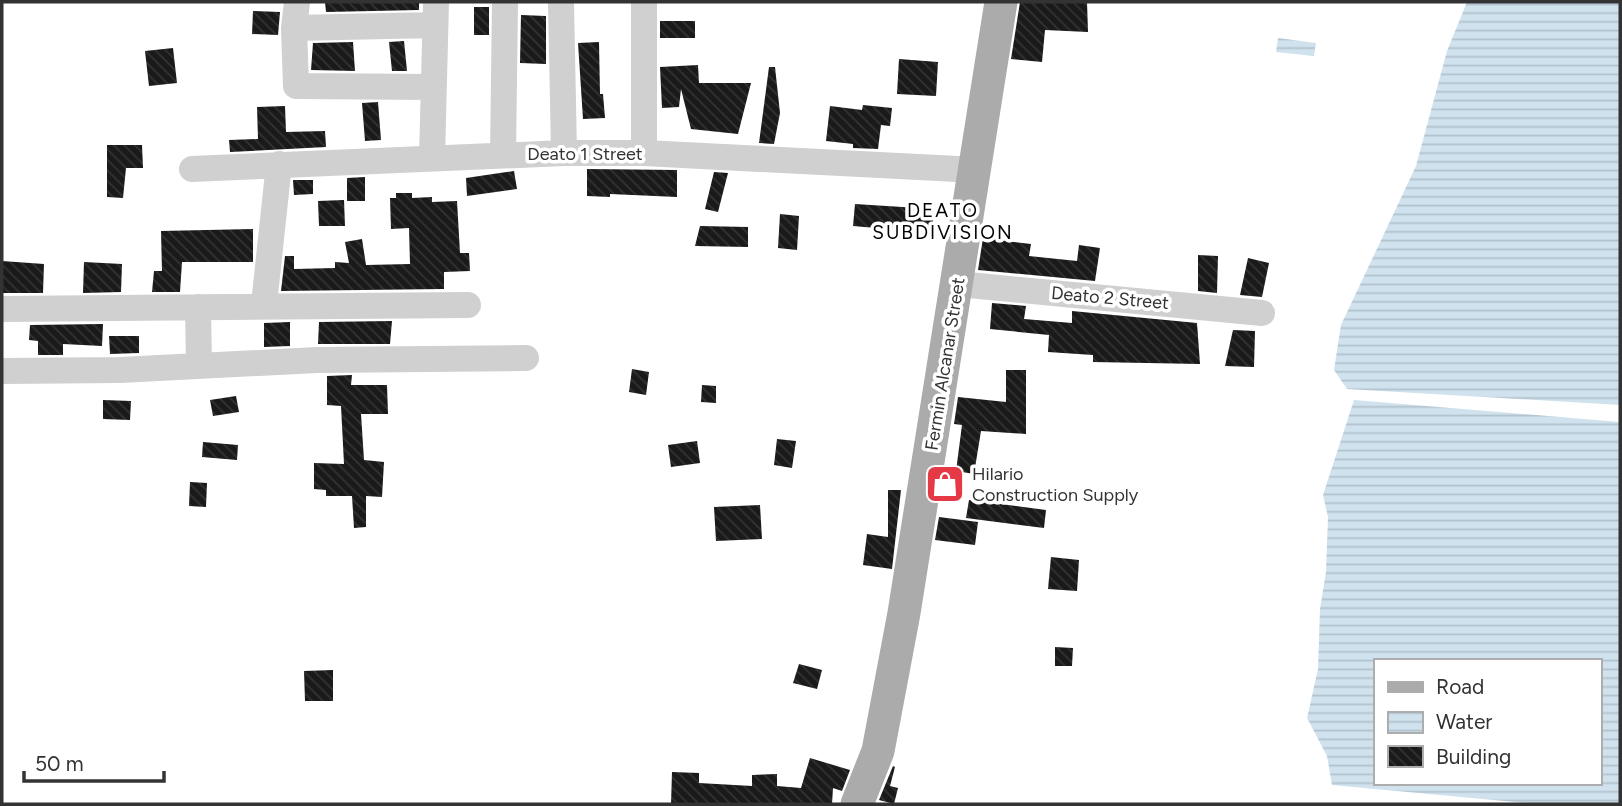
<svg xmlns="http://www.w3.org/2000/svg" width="1622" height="806" font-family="Figtree,sans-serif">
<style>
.water{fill:url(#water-rules);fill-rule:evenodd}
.building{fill:url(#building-back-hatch)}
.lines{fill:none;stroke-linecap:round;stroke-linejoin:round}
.minor{stroke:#d0d0d0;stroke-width:26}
.major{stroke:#ababab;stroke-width:33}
.labels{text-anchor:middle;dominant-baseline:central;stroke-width:7;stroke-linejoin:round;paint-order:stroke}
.street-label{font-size:18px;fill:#333;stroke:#fff}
.poi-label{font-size:18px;fill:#333;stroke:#fff;text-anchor:start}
.neighbourhood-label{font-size:19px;letter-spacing:2px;fill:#000;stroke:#fff}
</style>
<defs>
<pattern id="water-rules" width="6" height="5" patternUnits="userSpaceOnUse" patternTransform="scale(1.75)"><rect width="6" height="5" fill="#cfe2ee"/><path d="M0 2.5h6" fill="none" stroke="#b2c2cd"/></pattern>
<pattern id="building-back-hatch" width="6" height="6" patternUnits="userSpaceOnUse" patternTransform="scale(1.75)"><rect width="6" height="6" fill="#1a1a1a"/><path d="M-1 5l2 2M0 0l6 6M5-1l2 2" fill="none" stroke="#333"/></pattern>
</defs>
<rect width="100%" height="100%" fill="#fff"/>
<path class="water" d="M1467,2H1620V405L1347,389L1334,370L1341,325L1416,166L1447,51Z
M1278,38L1316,43L1314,56L1276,52Z
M1354,400L1620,422V804H1537L1332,785L1327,756L1307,718L1318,669L1320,609L1326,572L1328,517L1323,495ZM1375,661H1599V783H1375Z"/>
<path class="building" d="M325,2H419V10L326,12Z
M1020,2H1087L1088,32L1045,30L1042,62L1011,59Z
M474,7H489V35H474Z
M253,11L280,12L278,35L252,34Z
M521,15L546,16V64L520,63Z
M660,21H695V38H660Z
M404,41L407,71H392L389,42Z
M353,42L355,71L311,70L313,43Z
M599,42L600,94H603L605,118L583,119L578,43Z
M173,48L177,83L149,86L145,51Z
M899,59L938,62L936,96L897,94Z
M698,65L699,83H751L738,134L691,129L681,89L679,107L662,108L660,67Z
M769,67H775L780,113L774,144L759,143Z
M378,102L381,140L365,141L362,103Z
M863,105L892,108L890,126L881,125L878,149L853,148V144L826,141L830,106L862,110Z
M285,106L286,132L325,131L326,147L230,152L229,140L258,139L257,107Z
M107,145H142L143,168H126L123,198L107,197Z
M587,169L677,170V197L610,194V197L587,196Z
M514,171L517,189L467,196L466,178Z
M714,172L728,173L718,212L705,209Z
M365,177V201H347V178Z
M293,180H313V194L294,195Z
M396,193H412V198L432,197V202L457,201L460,253H469L470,271L444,272V289L281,291L285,256H294V269L335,268V262L349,263L345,242L362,239L366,265L410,264L409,228L391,229L390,198H396Z
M344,200L345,226H319L318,201Z
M855,204L934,209L932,233L853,226Z
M780,214L799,216L797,250L778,248Z
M700,226L748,227V247L695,246Z
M253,229V262H182L180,292H152L154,271H162L161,231Z
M983,238L1031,244L1029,256L1077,261L1079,245L1100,248L1095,281L978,270Z
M1198,255L1218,256L1217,293L1198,291Z
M1248,258L1269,263L1262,297L1240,295Z
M2,261L44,264L43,293H2Z
M84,262L122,264L121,292L83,293Z
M992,303L1026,306L1024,319L1072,323V311L1197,323L1200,364L1093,362V355L1048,352L1049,335L990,329Z
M392,321L390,344H318L319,322Z
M290,322V346L264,347V323Z
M103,324L102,346L63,344V355H38V341L29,340L30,325Z
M1233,330L1255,331L1254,367L1225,366Z
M109,336H139V353L110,354Z
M632,369L649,372L646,395L629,392Z
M1006,370H1026V434L981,431L974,474L956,471L962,425L954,424L958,397L1006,402Z
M352,375L351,385H387L388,414H361L364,460L384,462L382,497L366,496V527L354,528L352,496H326V490L314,489V463L344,464L341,406L327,405V376Z
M702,385L716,386V403L701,402Z
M236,396L239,412L213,416L210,400Z
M103,400L131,401L130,420L103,419Z
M777,439L796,441L792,468L774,465Z
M697,441L700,463L671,467L668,445Z
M203,442L238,445L237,460L202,457Z
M190,482L207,483L206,507L189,506Z
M888,490H901L892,569L863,565L867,534L888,537Z
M969,500L1046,510L1044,528L966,518Z
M760,505L762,539L716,541L714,507Z
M939,517L978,522L975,545L935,540Z
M1051,557L1079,560L1077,591L1048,589Z
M1055,647L1073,648L1072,666H1055Z
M799,664L822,670L817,689L793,683Z
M333,670V701H305L304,671Z
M810,758L850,770L842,791L833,788L832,804H671L672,772L699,773V783L752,786V775L777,774V786L801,788Z
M893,766L895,767L890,786L898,788L894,804L879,800Z"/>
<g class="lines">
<path class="minor" d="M297,2L294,28L296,86L433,87
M561,2L564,153
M644,2V153
M294,28L435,25
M503,155L505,2
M432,158L436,2
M192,169L564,153H644L977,170
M958,284L1262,313
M264,304L279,164
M198,307L199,366
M2,309L468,305
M2,371L120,370L317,360L526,358"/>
<path class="major" d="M857,804L878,751L904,613L1001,2"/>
</g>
<defs>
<g id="shop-square" transform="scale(2.0125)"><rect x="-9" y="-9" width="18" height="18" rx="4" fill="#e63946" stroke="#fff"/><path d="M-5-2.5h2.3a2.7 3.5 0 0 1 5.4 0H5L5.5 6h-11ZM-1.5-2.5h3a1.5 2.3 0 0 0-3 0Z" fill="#fff"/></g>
</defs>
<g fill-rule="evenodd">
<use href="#shop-square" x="945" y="484"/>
</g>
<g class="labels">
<g class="street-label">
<text x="585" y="154">Deato 1 Street</text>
<text transform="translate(1110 298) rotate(5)">Deato 2 Street</text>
<text transform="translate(945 364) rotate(-81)">Fermin Alcanar Street</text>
</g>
<g class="poi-label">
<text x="972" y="474">Hilario<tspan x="972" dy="21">Construction Supply</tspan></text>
</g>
<g class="neighbourhood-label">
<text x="943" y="210">DEATO<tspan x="943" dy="22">SUBDIVISION</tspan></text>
</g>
</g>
<rect width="1622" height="806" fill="none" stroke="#333333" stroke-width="7"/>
<rect x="1374" y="659" width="228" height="126" fill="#ffffff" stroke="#adadad" stroke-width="2"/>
<rect x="1388" y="682" width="35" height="10" fill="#ababab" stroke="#adadad" stroke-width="2"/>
<text x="1436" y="694" font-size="21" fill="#333333">Road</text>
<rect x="1388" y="712" width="35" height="21" fill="url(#water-rules)" stroke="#adadad" stroke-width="2"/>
<text x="1436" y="729" font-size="21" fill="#333333">Water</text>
<rect x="1388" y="746" width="35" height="21" fill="url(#building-back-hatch)" stroke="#adadad" stroke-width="2"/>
<text x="1436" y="764" font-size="21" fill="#333333">Building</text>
<path d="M24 771v10h140v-10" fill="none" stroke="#333333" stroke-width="3.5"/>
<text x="35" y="771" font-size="21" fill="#333333" stroke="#ffffff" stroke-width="5" paint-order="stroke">50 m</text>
</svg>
